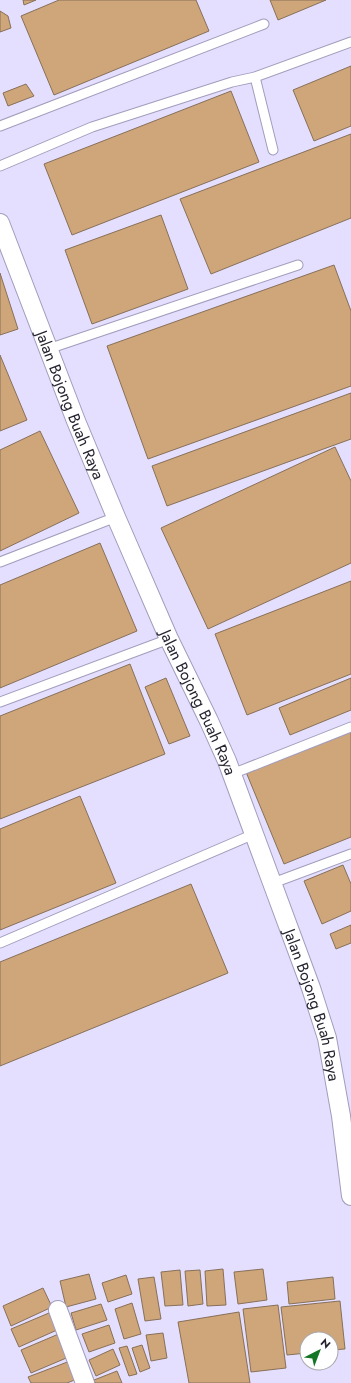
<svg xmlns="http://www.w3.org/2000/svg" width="351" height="1383" font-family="Jost,sans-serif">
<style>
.building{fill:#cfa57a;stroke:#877058}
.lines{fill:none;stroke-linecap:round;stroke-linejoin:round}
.service-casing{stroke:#a39dbc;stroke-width:11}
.minor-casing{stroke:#a39dbc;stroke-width:20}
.service{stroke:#fff;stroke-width:9}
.minor{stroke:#fff;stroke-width:18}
.labels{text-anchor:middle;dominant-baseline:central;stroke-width:4;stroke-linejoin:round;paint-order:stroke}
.street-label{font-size:16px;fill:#272430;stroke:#fff}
</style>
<rect width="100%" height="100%" fill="#e4deff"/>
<path class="building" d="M23,0H36L24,5Z
M59,0H196L209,31L54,95L21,16Z
M270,0H326L278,20Z
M0,11L8,16L11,28L0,32Z
M351,66V126L314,141L293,90Z
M26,84L34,96L8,106L3,93Z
M231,91L259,162L72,235L44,164Z
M351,134V218L211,274L180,199Z
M161,215L188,289L92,324L65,250Z
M334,265L351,311V386L148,459L107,346Z
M0,273L18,329L0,335Z
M0,355L27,420L0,431Z
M351,393V439L167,506L152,466Z
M40,431L79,513L0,551V450Z
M335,447L351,481V563L208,629L161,528Z
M100,543L137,631L0,688V585Z
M351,581V674L247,715L215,634Z
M130,664L165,754L0,819V716Z
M166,678L190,736L169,744L145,687Z
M351,678V710L290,735L279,708Z
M351,730V837L284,864L246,772Z
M80,796L116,883L0,930V829Z
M343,865L351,884V911L322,924L304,881Z
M191,884L228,973L0,1066V962Z
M351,925V943L336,949L330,934Z
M223,1269L226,1305L207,1306L205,1271Z
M263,1269L267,1300L238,1304L234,1272Z
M180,1270L183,1305L165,1306L161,1272Z
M200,1270L203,1304L188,1306L185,1271Z
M89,1274L96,1299L66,1307L60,1281Z
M126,1275L132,1294L108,1302L102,1283Z
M154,1277L161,1319L145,1321L138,1279Z
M333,1277L335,1299L289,1304L287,1282Z
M43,1288L52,1307L11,1326L3,1306Z
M340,1301L345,1349L331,1350V1339H307V1353L287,1355L281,1307Z
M132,1303L141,1334L124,1339L115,1309Z
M101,1304L107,1320L76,1330L71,1313Z
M278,1305L286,1368L251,1372L243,1309Z
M239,1312L250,1383H189L178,1322Z
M49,1313L57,1330L19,1347L11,1329Z
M109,1325L115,1343L89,1352L82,1334Z
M61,1333L71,1356L31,1373L21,1350Z
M163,1333L167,1358L151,1361L146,1335Z
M142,1345L150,1368L140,1372L132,1348Z
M127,1346L137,1374L129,1376L119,1348Z
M113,1349L120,1365L96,1376L89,1360Z
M70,1361L77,1379L67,1383H31L28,1377Z
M117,1371L122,1383H95L94,1380Z"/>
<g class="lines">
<g class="service-casing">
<path id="service" d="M255,77L273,150
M0,126L264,24
M0,166L92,127L232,82L255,77L351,42
M48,349L298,265
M0,562L116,517
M0,702L169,639
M232,774L351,727
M273,883L351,854
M0,943L254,834"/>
</g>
<g class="minor-casing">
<g id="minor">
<path id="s1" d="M0,223L76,421L116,517L169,639L209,721L227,761L311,988L327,1038L341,1116L351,1196"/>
<path d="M58,1310L85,1383"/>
</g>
</g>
<use href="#service" class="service"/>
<use href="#minor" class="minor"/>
</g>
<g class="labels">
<g class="street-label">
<text stroke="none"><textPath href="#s1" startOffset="195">Jalan Bojong Buah Raya</textPath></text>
<text stroke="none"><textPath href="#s1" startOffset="519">Jalan Bojong Buah Raya</textPath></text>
<text stroke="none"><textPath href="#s1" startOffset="843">Jalan Bojong Buah Raya</textPath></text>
</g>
</g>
<g transform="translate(319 1351) rotate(42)"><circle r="19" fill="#ffffff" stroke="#a9a7ac"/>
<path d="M0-3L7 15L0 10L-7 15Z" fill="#147525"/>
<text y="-6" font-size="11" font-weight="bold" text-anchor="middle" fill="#272430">N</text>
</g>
</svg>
